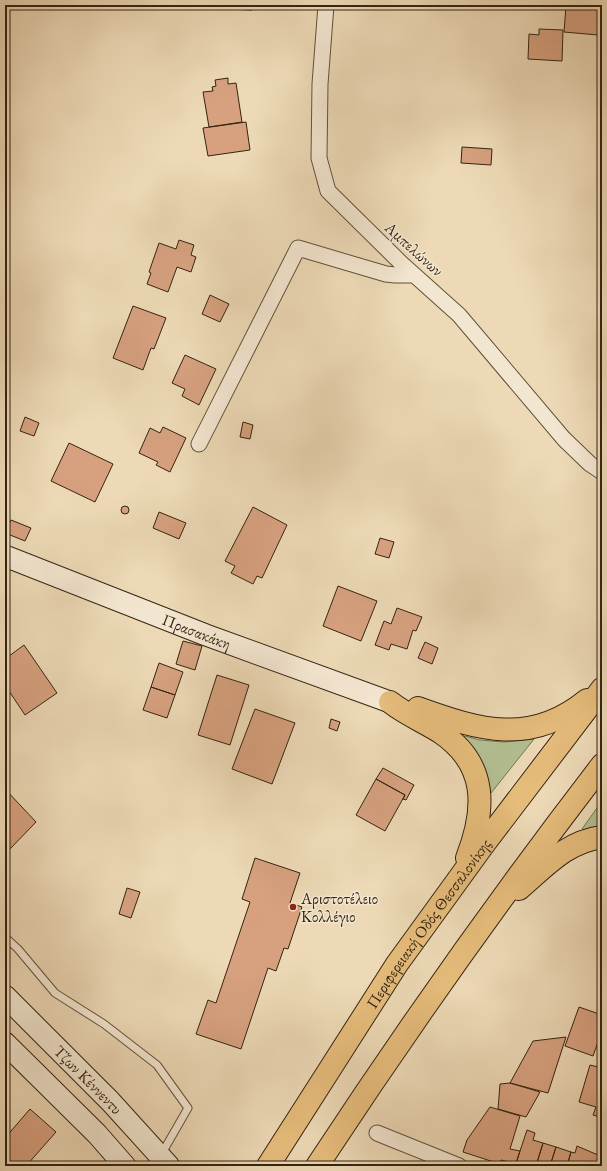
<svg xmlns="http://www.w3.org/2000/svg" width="607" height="1171" font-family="'EB Garamond',serif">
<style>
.green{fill:#b3c092;stroke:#747252}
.building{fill:#d7a17f;stroke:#342411}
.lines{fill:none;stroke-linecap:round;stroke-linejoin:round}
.lane-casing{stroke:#62513a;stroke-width:9}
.street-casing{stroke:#62513a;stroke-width:17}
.secondary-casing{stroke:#342411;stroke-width:23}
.highway-casing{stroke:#342411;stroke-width:24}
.lane{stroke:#f3e6d0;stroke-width:7}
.street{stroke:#f3e6d0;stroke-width:15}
.secondary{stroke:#f3e6d0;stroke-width:21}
.highway{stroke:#e6bc7b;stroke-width:22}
.poi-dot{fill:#8f2418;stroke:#f3e6d0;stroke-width:1.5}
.labels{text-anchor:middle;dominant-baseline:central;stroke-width:3;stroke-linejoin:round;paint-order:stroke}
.street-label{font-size:16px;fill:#342411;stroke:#f3e6d0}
.poi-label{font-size:16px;fill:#342411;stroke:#f3e6d0;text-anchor:start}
</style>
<rect width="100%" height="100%" fill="#edd9b6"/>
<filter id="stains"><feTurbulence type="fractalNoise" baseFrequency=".005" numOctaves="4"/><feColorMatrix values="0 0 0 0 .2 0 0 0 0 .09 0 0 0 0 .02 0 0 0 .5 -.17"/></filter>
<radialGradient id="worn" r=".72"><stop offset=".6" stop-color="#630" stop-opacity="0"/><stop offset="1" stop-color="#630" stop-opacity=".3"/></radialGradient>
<path class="green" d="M465,736L480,740L504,742L534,739L491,793L484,766L464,738Z
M602,801V827L583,830L582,829Z"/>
<path class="building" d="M203,5H252V10L203,8Z
M566,6L600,9L598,35L564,32Z
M539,29L563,30L562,61L528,59L529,34L539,35Z
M228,78V84L236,83L242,122L209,127L203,92L213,91L212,87L216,86L215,80Z
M246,122L250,150L208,156L203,128Z
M462,147L492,149L491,165L461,163Z
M179,240L194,245L191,255L196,257L191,272L177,267L168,292L147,284L151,273L149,272L159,243L176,249Z
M210,295L229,304L220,322L202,314Z
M133,306L166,318L154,349L151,348L143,370L113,358Z
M185,355L216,369L199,405L182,396L185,389L172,383Z
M25,417L39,423L34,436L20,431Z
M243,422L253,425L250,439L240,437Z
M163,427L186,438L170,472L156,465L158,462L139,453L150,428L160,433Z
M69,443L113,464L95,502L51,481Z
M121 510a4 4 0 1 1 8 0a4 4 0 1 1-8 0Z
M253,507L287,525L262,578L257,576L253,584L231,573L235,566L225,561Z
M159,512L186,523L179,539L153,528Z
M11,520L31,528L25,541L5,533Z
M380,538L394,542L389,558L375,554Z
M338,586L377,601L361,641L323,626Z
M397,608L422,617L416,631L413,630L407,649L391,644L389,650L375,645L384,621L391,624Z
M183,641L202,646L195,670L176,664Z
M425,642L438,648L432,664L418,658Z
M24,645L57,693L25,715L5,685V659Z
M159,663L183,672L175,695L151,687Z
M217,675L249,685L230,745L198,735Z
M151,687L175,695L167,718L143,710Z
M255,709L295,723L272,784L232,769Z
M331,719L340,722L337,731L329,728Z
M383,768L414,785L406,800L403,799L405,795L376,779Z
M376,779L405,795L385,831L356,815Z
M5,789L36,822L9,850L5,845Z
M255,858L300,873L290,903L302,907L288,949L284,948L276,971L268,968L241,1049L196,1034L208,1000L216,1003L250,902L242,899Z
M127,888L140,892L131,918L119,914Z
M579,1007L602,1015V1031L593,1056L565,1046Z
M566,1037L548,1093L510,1083L533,1041Z
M590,1065L602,1068V1118L593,1115L596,1107L579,1102Z
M510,1083L540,1092L526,1117L498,1109L500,1084Z
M490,1107L520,1116L510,1149L520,1151L516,1164L501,1160L500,1164L463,1152L467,1140Z
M30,1109L56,1132L26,1166H5V1138Z
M527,1130L535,1133L533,1140L543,1143L536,1166H515Z
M543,1143L556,1147L550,1166H536Z
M577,1146L598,1155L597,1160L602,1162V1166H567L571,1152L575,1153Z
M556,1147L571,1152L567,1166H550Z"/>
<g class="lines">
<g class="lane-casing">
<path id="lane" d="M5,937L18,949L55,993L104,1024L157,1065L188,1108L161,1155"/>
</g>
<g class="street-casing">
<path id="street" d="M326,5L320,84L319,158L328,191L401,263L459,315L564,439L590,464L602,472
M199,444L298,248L386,274L395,275H414
M377,1133L459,1166"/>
</g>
<g class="secondary-casing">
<g id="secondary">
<path id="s1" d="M5,556L206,635L390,702"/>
<path id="s2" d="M5,996L110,1101L169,1166"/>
<path d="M5,1043L97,1134L125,1166"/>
</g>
</g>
<g class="highway-casing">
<g id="highway">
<path d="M390,702C405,714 424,722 440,732C488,764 486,809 467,858"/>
<path d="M418,708C479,730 531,746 587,700"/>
<path d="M519,889C546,866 566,842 602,837"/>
<path id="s3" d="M268,1166L397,964L484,844L602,689"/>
<path d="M317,1166C407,1029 502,895 602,765"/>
</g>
</g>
<use href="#lane" class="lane"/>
<use href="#street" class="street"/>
<use href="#secondary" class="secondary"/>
<use href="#highway" class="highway"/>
</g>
<circle class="poi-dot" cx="293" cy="907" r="4"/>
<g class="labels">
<g class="street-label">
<text transform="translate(414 249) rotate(42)">Αμπελώνων</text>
<text stroke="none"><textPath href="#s1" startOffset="206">Πρασακάκη</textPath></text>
<text stroke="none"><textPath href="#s3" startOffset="291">Περιφερειακή Οδός Θεσσαλονίκης</textPath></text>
<text stroke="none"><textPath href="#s2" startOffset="118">Τζων Κέννεντυ</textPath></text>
</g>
<g class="poi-label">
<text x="301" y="898">Αριστοτέλειο<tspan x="301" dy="18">Κολλέγιο</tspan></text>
</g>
</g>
<rect width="607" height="1171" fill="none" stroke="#edd9b6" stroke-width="20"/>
<rect x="6" y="6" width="595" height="1159" fill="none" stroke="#342411" stroke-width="2"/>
<rect x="10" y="10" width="587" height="1151" fill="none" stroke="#342411"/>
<rect width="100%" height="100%" filter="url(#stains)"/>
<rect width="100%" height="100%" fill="url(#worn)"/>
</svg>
